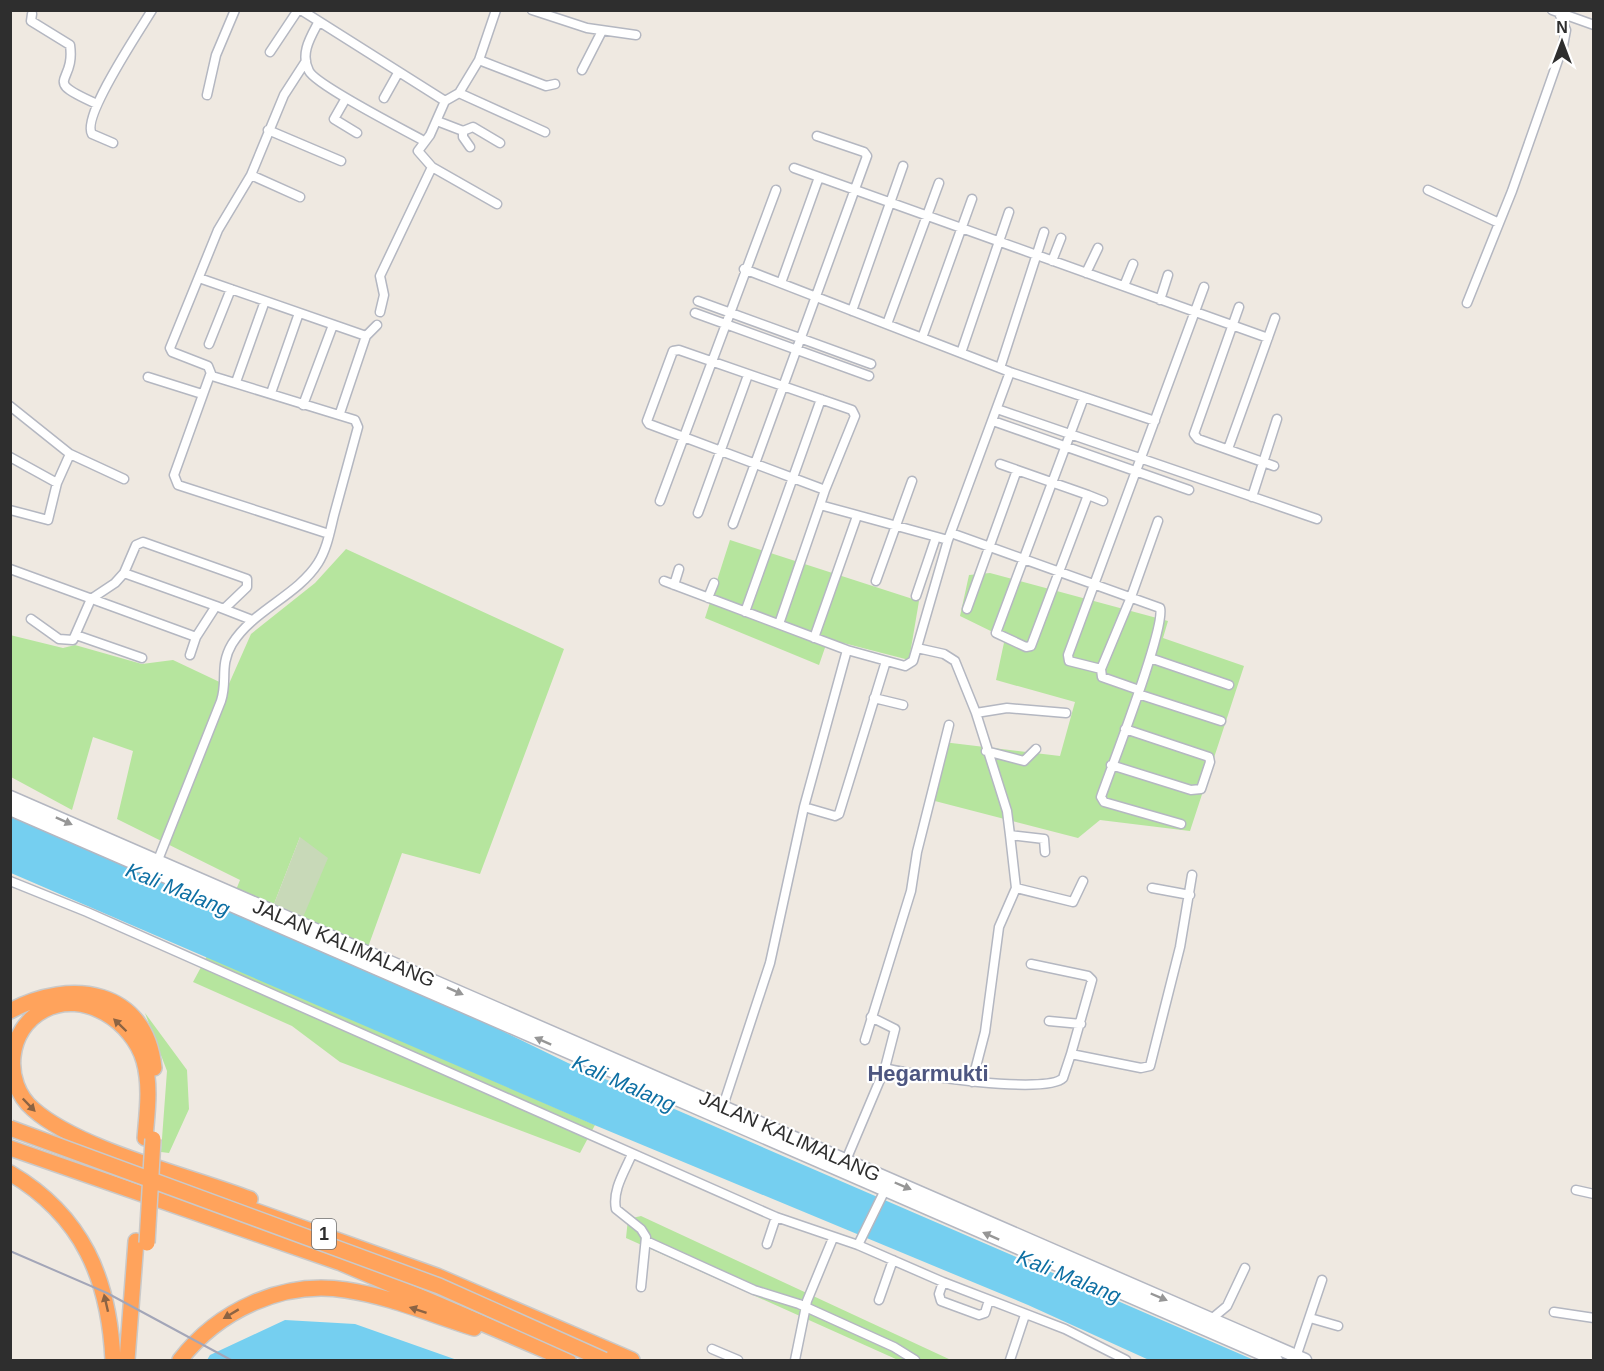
<svg xmlns="http://www.w3.org/2000/svg" width="1604" height="1371" font-family="Helvetica,sans-serif">
<style>
.green{fill:#b6e59e}
.cemetery{fill:#c8d9b8}
.water{fill:#75cff0}
.lines{fill:none;stroke-linecap:round;stroke-linejoin:round}
.street-casing{stroke:#b4b7c1;stroke-width:11}
.secondary-casing{stroke:#b4b7c1;stroke-width:15}
.highway-casing{stroke:#c9c9c9;stroke-width:18}
.street{stroke:#fff;stroke-width:8}
.secondary{stroke:#fff;stroke-width:12}
.highway{stroke:#ffa35c;stroke-width:15}
.rail{stroke:#a3a6b8;stroke-width:2}
.highway-bridge-casing{stroke:#c9c9c9;stroke-width:18;stroke-linecap:butt}
.highway-bridge{stroke:#ffa35c;stroke-width:15}
.oneway{fill:#969696}
.oneway2{fill:#8c6343}
.labels{text-anchor:middle;dominant-baseline:central;stroke-width:4.5;stroke-linejoin:round;paint-order:stroke}
.shield{fill:#fff;stroke:#6d6d6d;stroke-width:1.5}
.shield-label{font-size:18px;font-weight:bold;fill:#2e2e2e}
.street-label{font-size:20px;fill:#2e2e2e;stroke:#fff}
.water-label{font-size:21px;font-style:italic;fill:#0d6fa3;stroke:#fff}
.quarter-label{font-size:22px;font-weight:bold;fill:#4d5680;stroke:#fff}
</style>
<rect width="100%" height="100%" fill="#efe9e1"/>
<path class="green" d="M730,540L919,601L909,660L828,639L819,665L705,618Z
M346,549L564,649L480,874L402,853L363,961L296,934L300,837L267,922L230,905L240,880L117,819L133,751L93,737L72,810L11,777L10,635L63,648L75,645L142,664L173,660L228,686L251,634L315,583Z
M990,573L1168,621L1163,638L1244,666L1190,831L1100,820L1078,838L931,800L943,742L1060,756L1075,702L996,680L1005,638L960,616L969,575Z
M207,956L595,1125L580,1153L340,1062L292,1026L193,982Z
M145,1013L187,1070L189,1109L169,1153L161,1152L167,1071Z
M641,1216L951,1360H898L626,1238L628,1219Z"/>
<path class="cemetery" d="M300,837L328,858L296,934L267,922Z"/>
<path class="water" d="M11,816L50,830L363,963L568,1063L1254,1360H1149L1028,1305L592,1124L11,873Z
M285,1320L355,1324L457,1360H207L210,1355Z"/>
<g class="lines">
<g class="street-casing">
<path id="street" d="M301,10L445,101
M496,10L479,60L459,93L445,101L430,135L418,151L432,167L497,204
M532,10L587,28L636,35
M1552,10L1594,25
M32,14L31,21L70,45C76,86 39,78 97,104
M318,23C310,38 300,54 309,71C316,85 406,131 424,141
M270,52L298,10
M479,60L546,86L555,84
M582,70L602,31
M459,93L545,132
M207,95L216,55L235,10
M346,98L334,119L357,133
M384,98L398,73
M437,121L463,131V137L470,147
M268,130L341,161
M463,131L473,127L500,143
M113,143L92,134C81,117 140,30 152,10
M794,168L1268,338
M251,175L300,197
M1428,190L1499,223
M1052,261L1061,238
M744,269L1010,372L1155,421
M1086,273L1098,248
M199,278L366,336
M781,283L819,177
M1124,286L1133,264
M1160,300L1168,275
M698,301L871,364
M1467,303L1512,191L1563,46L1566,30L1559,13
M1239,307L1194,434L1198,439L1274,466
M852,311L903,166
M380,312L384,295L380,276L432,167
M695,313L869,376
M887,324L939,183
M922,338L972,199
M209,344L231,289
M961,353L1009,212
M1000,368L1044,232
M210,375L174,475L178,485L329,534
M148,377L202,394
M236,382L265,301
M271,393L299,313
M1084,397L996,633L1026,647L1031,646L1088,495L1103,501
M303,405L333,325
M10,406L70,454L57,483L10,457
M997,409L1317,519
M340,413L366,336L377,325
M993,421L1189,490
M1228,449L1275,318
M70,454L124,479
M1000,464L1088,495
M825,490L855,416L852,410L679,350L673,351L647,421L649,424L825,490L820,505L948,540
M1252,497L1277,419
M660,501L776,190
M10,510L48,520L57,483
M698,513L748,375
M733,524L867,156L864,152L817,136
M951,533L1160,608C1166,628 1111,768 1101,797L1104,802L1181,824
M10,569L196,637L216,606L252,620
M124,573L136,545L143,542L247,579V587L225,608
M664,581L847,650
M876,581L912,481
M674,585L679,569
M916,596L936,537
M708,598L714,583
M967,609L1017,470
M745,612L821,399
M31,619L59,639L73,640L91,599L115,583L124,573L216,606
M779,624L820,505
M76,635L142,658
M814,638L857,516
M917,648L944,654L955,661L976,713L1007,811L1010,835L1016,888L999,927L985,1032L972,1082
M190,655L196,637
M1150,658L1229,685
M1101,669L1069,661L1068,655L1204,287
M1139,690L1102,677L1101,669L1131,597L1158,521
M1138,694L1221,721
M874,698L903,705
M976,713L1007,708L1066,713
M986,751L1024,761L1036,749
M1111,765L1191,790L1201,789L1210,762L1209,757L1125,729
M804,807L835,816L839,814L886,661
M1010,835L1044,839L1045,852
M156,865L221,701C228,680 219,666 232,644C253,610 297,596 318,563C327,549 330,531 334,515C342,486 350,456 358,427L355,420L212,376L208,366L172,352L170,348L218,230L251,175L284,95L306,61
M10,881L87,912L776,1217L858,1245L943,1282L1065,1329L1126,1360
M1016,888L1073,902L1083,881
M1152,888L1190,895
M1031,964L1088,976L1092,980L1071,1054
M871,1017L895,1029L885,1068
M1049,1021L1081,1024
M865,1040L911,891L917,852L949,725
M721,1112L770,963L804,807L847,650L905,666L913,661L948,540L1010,372
M632,1154C625,1171 612,1190 616,1209L641,1229L646,1237L641,1287
M844,1165L885,1068C912,1075 1047,1095 1063,1078L1071,1054L1141,1068L1150,1066L1180,947L1192,875
M1576,1190L1594,1194
M646,1241L754,1290L799,1304L894,1347L915,1360
M767,1244L776,1217
M858,1245L885,1190
M943,1282L939,1294L941,1301L979,1315L985,1313L989,1300
M879,1300L893,1260
M1554,1312L1594,1318
M1310,1318L1338,1326
M1209,1321L1227,1306L1245,1268
M712,1349L738,1360
M795,1360L807,1301L833,1238
M1010,1360L1025,1315
M1295,1360L1322,1280"/>
</g>
<g class="secondary-casing">
<path id="secondary" d="M10,797L1305,1360
M10,809L1276,1360"/>
</g>
<g class="highway-casing">
<path id="highway" d="M10,1011C71,978 146,989 154,1068
M145,1138C147,1113 151,1086 144,1061C133,1022 84,989 44,1010C7,1029 2,1082 33,1109C79,1150 190,1176 250,1199
M10,1148L341,1263L568,1360
M10,1173C83,1216 109,1279 113,1360
M233,1203L437,1276L632,1360
M127,1360L136,1241
M180,1360C218,1311 282,1280 346,1290C389,1296 432,1315 474,1328"/>
</g>
<use href="#street" class="street"/>
<use href="#secondary" class="secondary"/>
<use href="#highway" class="highway"/>
<path class="rail" d="M10,1251L107,1293L231,1360"/>
<g class="highway-bridge-casing">
<path id="highway-bridge" d="M10,1128L439,1286L604,1360
M147,1243L153,1139"/>
</g>
<use href="#highway-bridge" class="highway-bridge"/>
</g>
<defs><path id="oneway-solid" d="M-6-.8H1V-3.2L6.5 0L1 3.2V.8H-6Z" transform="scale(1.5)"/></defs>
<g class="oneway">
<use href="#oneway-solid" transform="translate(64 821) rotate(24)"/>
<use href="#oneway-solid" transform="translate(455 991) rotate(24)"/>
<use href="#oneway-solid" transform="translate(543 1041) rotate(-156)"/>
<use href="#oneway-solid" transform="translate(903 1186) rotate(23)"/>
<use href="#oneway-solid" transform="translate(991 1236) rotate(-156)"/>
<use href="#oneway-solid" transform="translate(1159 1297) rotate(23)"/>
</g>
<g class="oneway2">
<use href="#oneway-solid" transform="translate(120 1025) rotate(-136)"/>
<use href="#oneway-solid" transform="translate(29 1105) rotate(46)"/>
<use href="#oneway-solid" transform="translate(106 1303) rotate(-103)"/>
<use href="#oneway-solid" transform="translate(418 1310) rotate(-162)"/>
<use href="#oneway-solid" transform="translate(231 1314) rotate(149)"/>
</g>
<g class="labels">
<rect class="shield" x="312" y="1219" width="24" height="30" rx="4.5"/>
<g class="shield-label">
<text x="324" y="1234">1</text>
</g>
<g class="street-label">
<text transform="translate(344 943) rotate(23)">JALAN KALIMALANG</text>
<text transform="translate(790 1136) rotate(24)">JALAN KALIMALANG</text>
</g>
<g class="water-label">
<text transform="translate(178 889) rotate(22)">Kali Malang</text>
<text transform="translate(624 1083) rotate(24)">Kali Malang</text>
<text transform="translate(1069 1276) rotate(22)">Kali Malang</text>
</g>
<g class="quarter-label">
<text x="928" y="1073">Hegarmukti</text>
</g>
</g>
<rect width="1604" height="1371" fill="none" stroke="#2e2e2e" stroke-width="24"/>
<g transform="translate(1562 42)" stroke="#ffffff" stroke-width="4.5" paint-order="stroke">
<path d="M0-4.5L10 22L0 15L-10 22Z" fill="#2e2e2e"/>
<text y="-9" font-size="16" font-weight="bold" text-anchor="middle" fill="#2e2e2e">N</text>
</g>
</svg>
